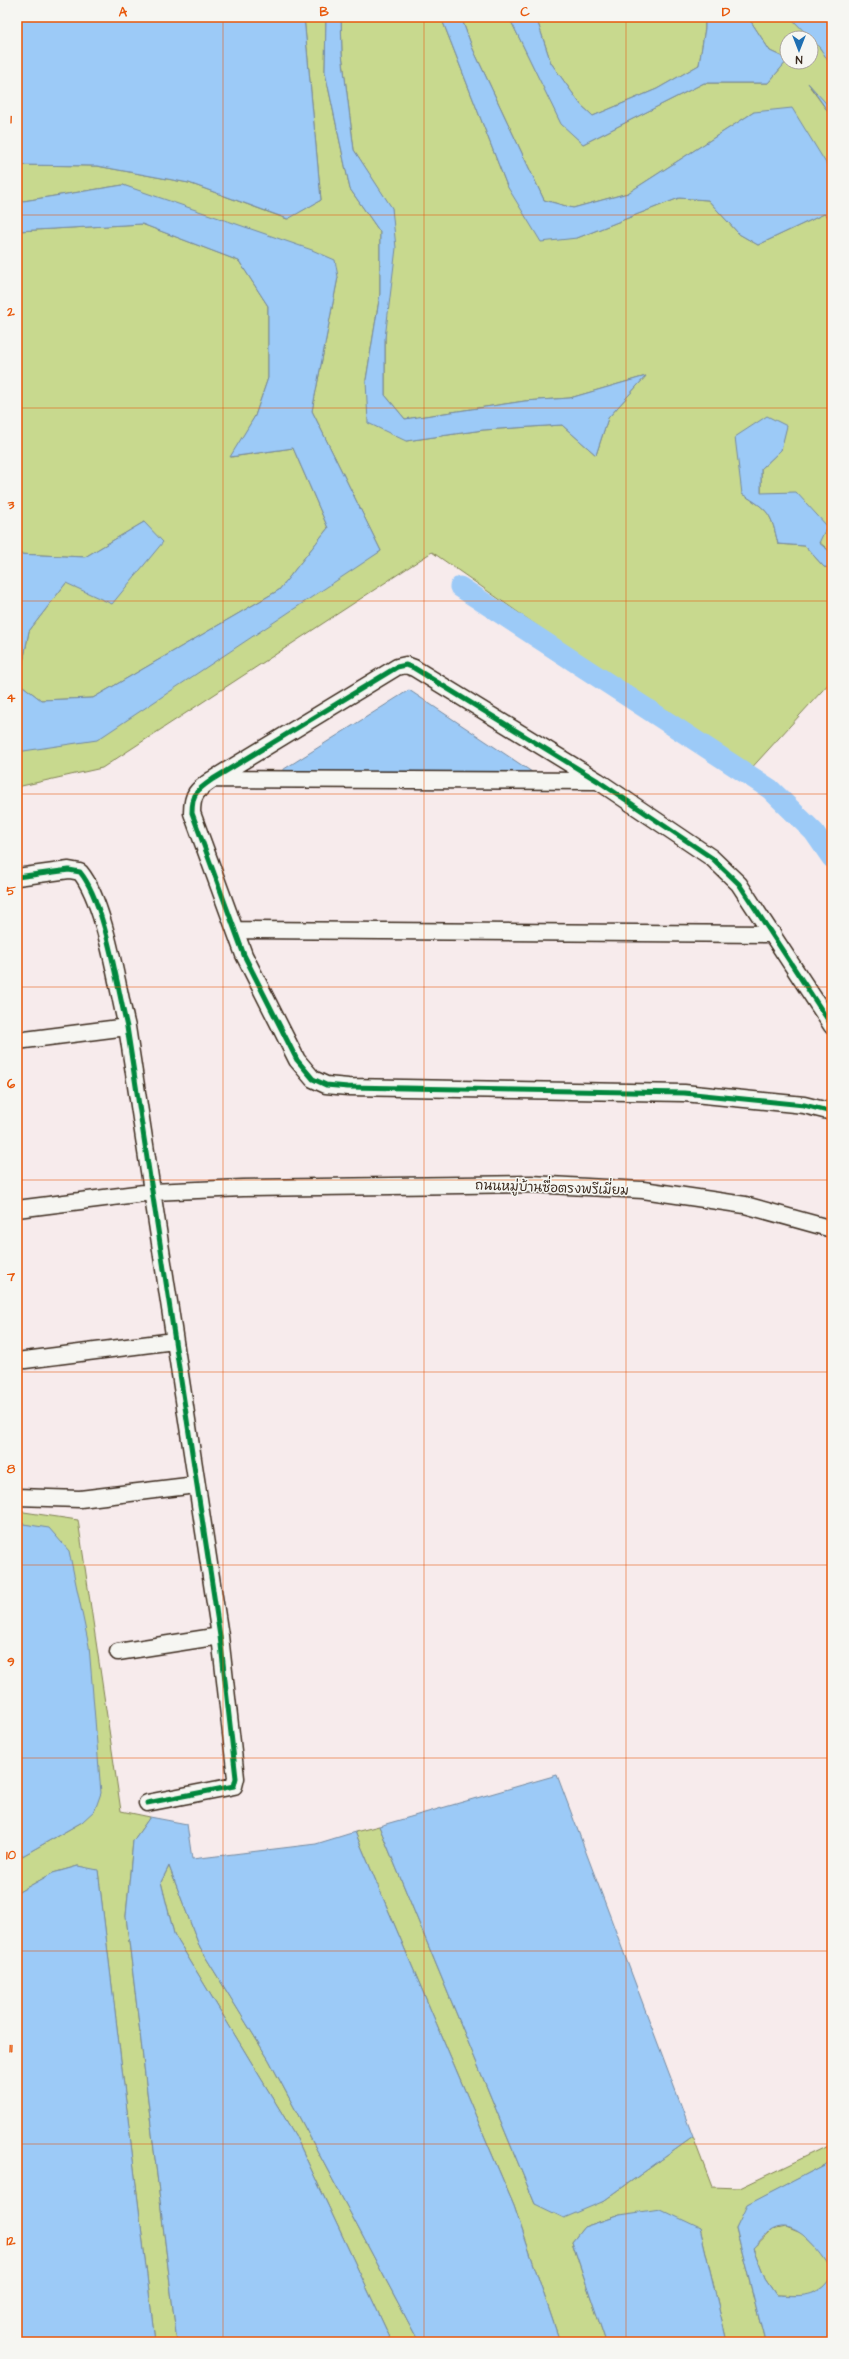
<svg xmlns="http://www.w3.org/2000/svg" width="849" height="2359" font-family="'Architects Daughter','Playpen Sans Thai',sans-serif">
<style>
.green{fill:#c8d98e;stroke:#828256}
.water{fill:#9ccaf7;stroke:#758aa0}
.lines{fill:none;stroke-linecap:round;stroke-linejoin:round}
.canal{stroke:#9ccaf7;stroke-width:21}
.street-casing{stroke:#3b2a1e;stroke-width:19}
.street{stroke:#f6f6f2;stroke-width:16}
.cycleway-casing{stroke:#f6f6f2;stroke-width:8}
.cycleway{stroke:#00873e;stroke-width:5}
.grid{fill:none;stroke:#e8590c;stroke-width:1;stroke-opacity:0.55}
.labels{text-anchor:middle;dominant-baseline:central;stroke-width:3;stroke-linejoin:round;paint-order:stroke}
.street-label{font-size:13px;fill:#3b2a1e;stroke:#f6f6f2}
.neatline{fill:none;stroke:#e8590c;stroke-width:1.5}
.grid-label{font-size:13px;text-anchor:middle;font-weight:bold;fill:#e8590c}
</style>
<rect width="100%" height="100%" fill="#f7ebec"/>
<filter id="ink" filterUnits="userSpaceOnUse"><feTurbulence type="fractalNoise" baseFrequency=".025" numOctaves="2"/><feDisplacementMap in="SourceGraphic" scale="8" xChannelSelector="R" yChannelSelector="G"/><feConvolveMatrix kernelMatrix="1 2 1 2 8 2 1 2 1" color-interpolation-filters="sRGB"/></filter>
<g filter="url(#ink)">
<path class="green" d="M304,17H326L325,72L350,189L380,232V294L366,380L406,441L483,430L562,425L596,455L608,418L646,376L570,398L525,401L405,419L385,395V338L392,209L354,150L342,54L341,17H441L507,186L577,238L679,198L708,200L739,234L758,245L824,214L832,219V553L761,493V469L781,450L786,426L742,494C770,511 771,513 778,544L805,546L824,567L832,568V680L747,773L432,552L102,768L17,787V752L31,748L381,551L312,411L338,277L123,185L17,202V165L97,166L189,183L287,219L321,200Z
M461,17H509L561,123L583,144L704,83H768L787,61L811,62V38C837,65 832,75 832,110L810,87L832,117V173L754,112L628,193L573,208L544,200L472,47Z
M536,17H705V28L699,65L657,89L593,116L581,105L551,63Z
M748,17H790L811,38H787V59L770,51Z
M142,224L239,261L268,306V378L255,416L231,457L293,448L328,528L279,590L93,698L41,700L19,683L29,631L66,583L144,522L85,557L17,554V231Z
M17,1511L78,1520L121,1811L150,1817L133,1841L126,1916L177,2342H155L98,1871L78,1866L53,1873L17,1893V1859L82,1822L49,1529L17,1523Z
M379,1826L535,2204L602,2202L693,2137L712,2187L740,2188L832,2144V2161L748,2205L736,2228L765,2342H727L700,2228L620,2215L584,2227L572,2242L606,2342H560L514,2206L355,1832Z
M169,1866L200,1948L269,2060L419,2342H392L295,2135L174,1934L161,1882Z
M786,2227L801,2233L819,2250L832,2270V2275L827,2285L808,2296L776,2295L765,2279L753,2248L772,2230Z"/>
<path class="water" d="M17,17H304L321,200L288,219L189,183L97,166L17,165Z
M326,17H341L342,54L354,150L392,208L396,248L385,338V395L405,419L525,401L570,398L646,376L608,418L596,455L562,425L483,430L406,441L368,423L366,380L380,294V232L350,189L325,72Z
M441,17H461L472,47L544,200L573,208L628,193L754,112L792,108L832,173V219L824,214L758,245L739,234L708,200L679,198L577,238L541,242L507,186Z
M509,17H536L551,63L581,105L593,116L657,89L699,65L705,28V17H748L770,51L787,59V61L768,83H704L583,144L561,124Z
M790,17H832V67L820,48Z
M808,83L832,110V117Z
M123,185L312,250L335,260L338,277L312,411L381,551L97,740L17,752V554L85,557L144,522L163,542L112,604L66,583L29,631L19,683L41,700L93,698L279,590L328,528L293,448L230,457L255,416L268,378V306L239,261L142,224L17,231V202Z
M767,416L787,426L781,450L761,469V493L796,492L827,526L819,543L832,553V568L824,567L805,546L778,544C771,513 770,511 742,494L735,437Z
M409,690L544,780L281,771Z
M17,1523L49,1528L69,1551L89,1646L101,1793L95,1810L82,1822L17,1859Z
M557,1775L693,2137L602,2202L564,2218L535,2204L379,1826Z
M150,1817L187,1824L192,1859L316,1844L355,1832L514,2206L560,2342H419L269,2060L200,1948L169,1866L161,1882L174,1934L295,2135L392,2342H177L126,1916L133,1841Z
M78,1866L98,1870L155,2342H17V1893L53,1873Z
M832,2161V2270C821,2253 796,2216 772,2230C765,2234 759,2242 753,2248L765,2279L776,2295C800,2296 819,2299 832,2275V2342H765L736,2228L747,2205Z
M660,2209L700,2228L727,2342H606L572,2242L584,2227L620,2215Z"/>
<g class="lines">
<path class="canal" d="M460,587L770,789L814,832L832,858"/>
<g class="street-casing">
<path id="street" d="M213,779L597,781
M17,877L69,870L80,872C105,902 117,987 127,1027L220,1636L236,1778L234,1786L147,1803
M235,930L773,934
M832,1026L739,884L712,858L598,781L414,668L406,665L397,667L213,779C197,790 192,793 192,813L244,955L297,1060L313,1079L326,1085L348,1087L684,1093L804,1105L832,1112
M17,1041L127,1027
M17,1209L152,1192L243,1188L531,1184L643,1190L745,1205L832,1229
M17,1361L174,1341
M17,1497L80,1499L196,1485
M118,1652L220,1636"/>
</g>
<use href="#street" class="street"/>
<g class="cycleway-casing">
<path id="cycleway" d="M17,877L69,870L80,872C105,902 117,987 127,1027L220,1636L236,1778L234,1786L147,1803
M832,1026L739,884L712,858L598,781L414,668L406,665L397,667L213,779C197,790 192,793 192,813L244,955L297,1060L313,1079L326,1085L348,1087L684,1093L804,1105L832,1112"/>
</g>
<use href="#cycleway" class="cycleway"/>
</g>
</g>
<path class="grid" d="M223,17V2342M424,17V2342M626,17V2342M17,215H832M17,408H832M17,601H832M17,794H832M17,987H832M17,1180H832M17,1372H832M17,1565H832M17,1758H832M17,1951H832M17,2144H832"/>
<g class="labels">
<g class="street-label">
<text transform="translate(552 1188) rotate(2)">ถนนหมู่บ้านซื่อตรงพรีเมี่ยม</text>
</g>
</g>
<rect width="849" height="2359" fill="none" stroke="#f6f6f2" stroke-width="44"/>
<g transform="translate(799 50) rotate(180)"><circle r="19" fill="#f6f6f2" stroke="#aba49d"/>
<path d="M0-3L7 15L0 10L-7 15Z" fill="#1f6fb2"/>
<text y="-6" font-size="11" font-weight="bold" text-anchor="middle" fill="#3b2a1e">N</text>
</g>
<rect x="22" y="22" width="805" height="2315" class="neatline"/>
<g class="grid-label">
<text x="123" y="16">A</text>
<text x="324" y="16">B</text>
<text x="525" y="16">C</text>
<text x="726" y="16">D</text>
<text x="11" y="123">1</text>
<text x="11" y="316">2</text>
<text x="11" y="509">3</text>
<text x="11" y="702">4</text>
<text x="11" y="895">5</text>
<text x="11" y="1088">6</text>
<text x="11" y="1281">7</text>
<text x="11" y="1473">8</text>
<text x="11" y="1666">9</text>
<text x="11" y="1859">10</text>
<text x="11" y="2052">11</text>
<text x="11" y="2245">12</text>
</g>
</svg>
